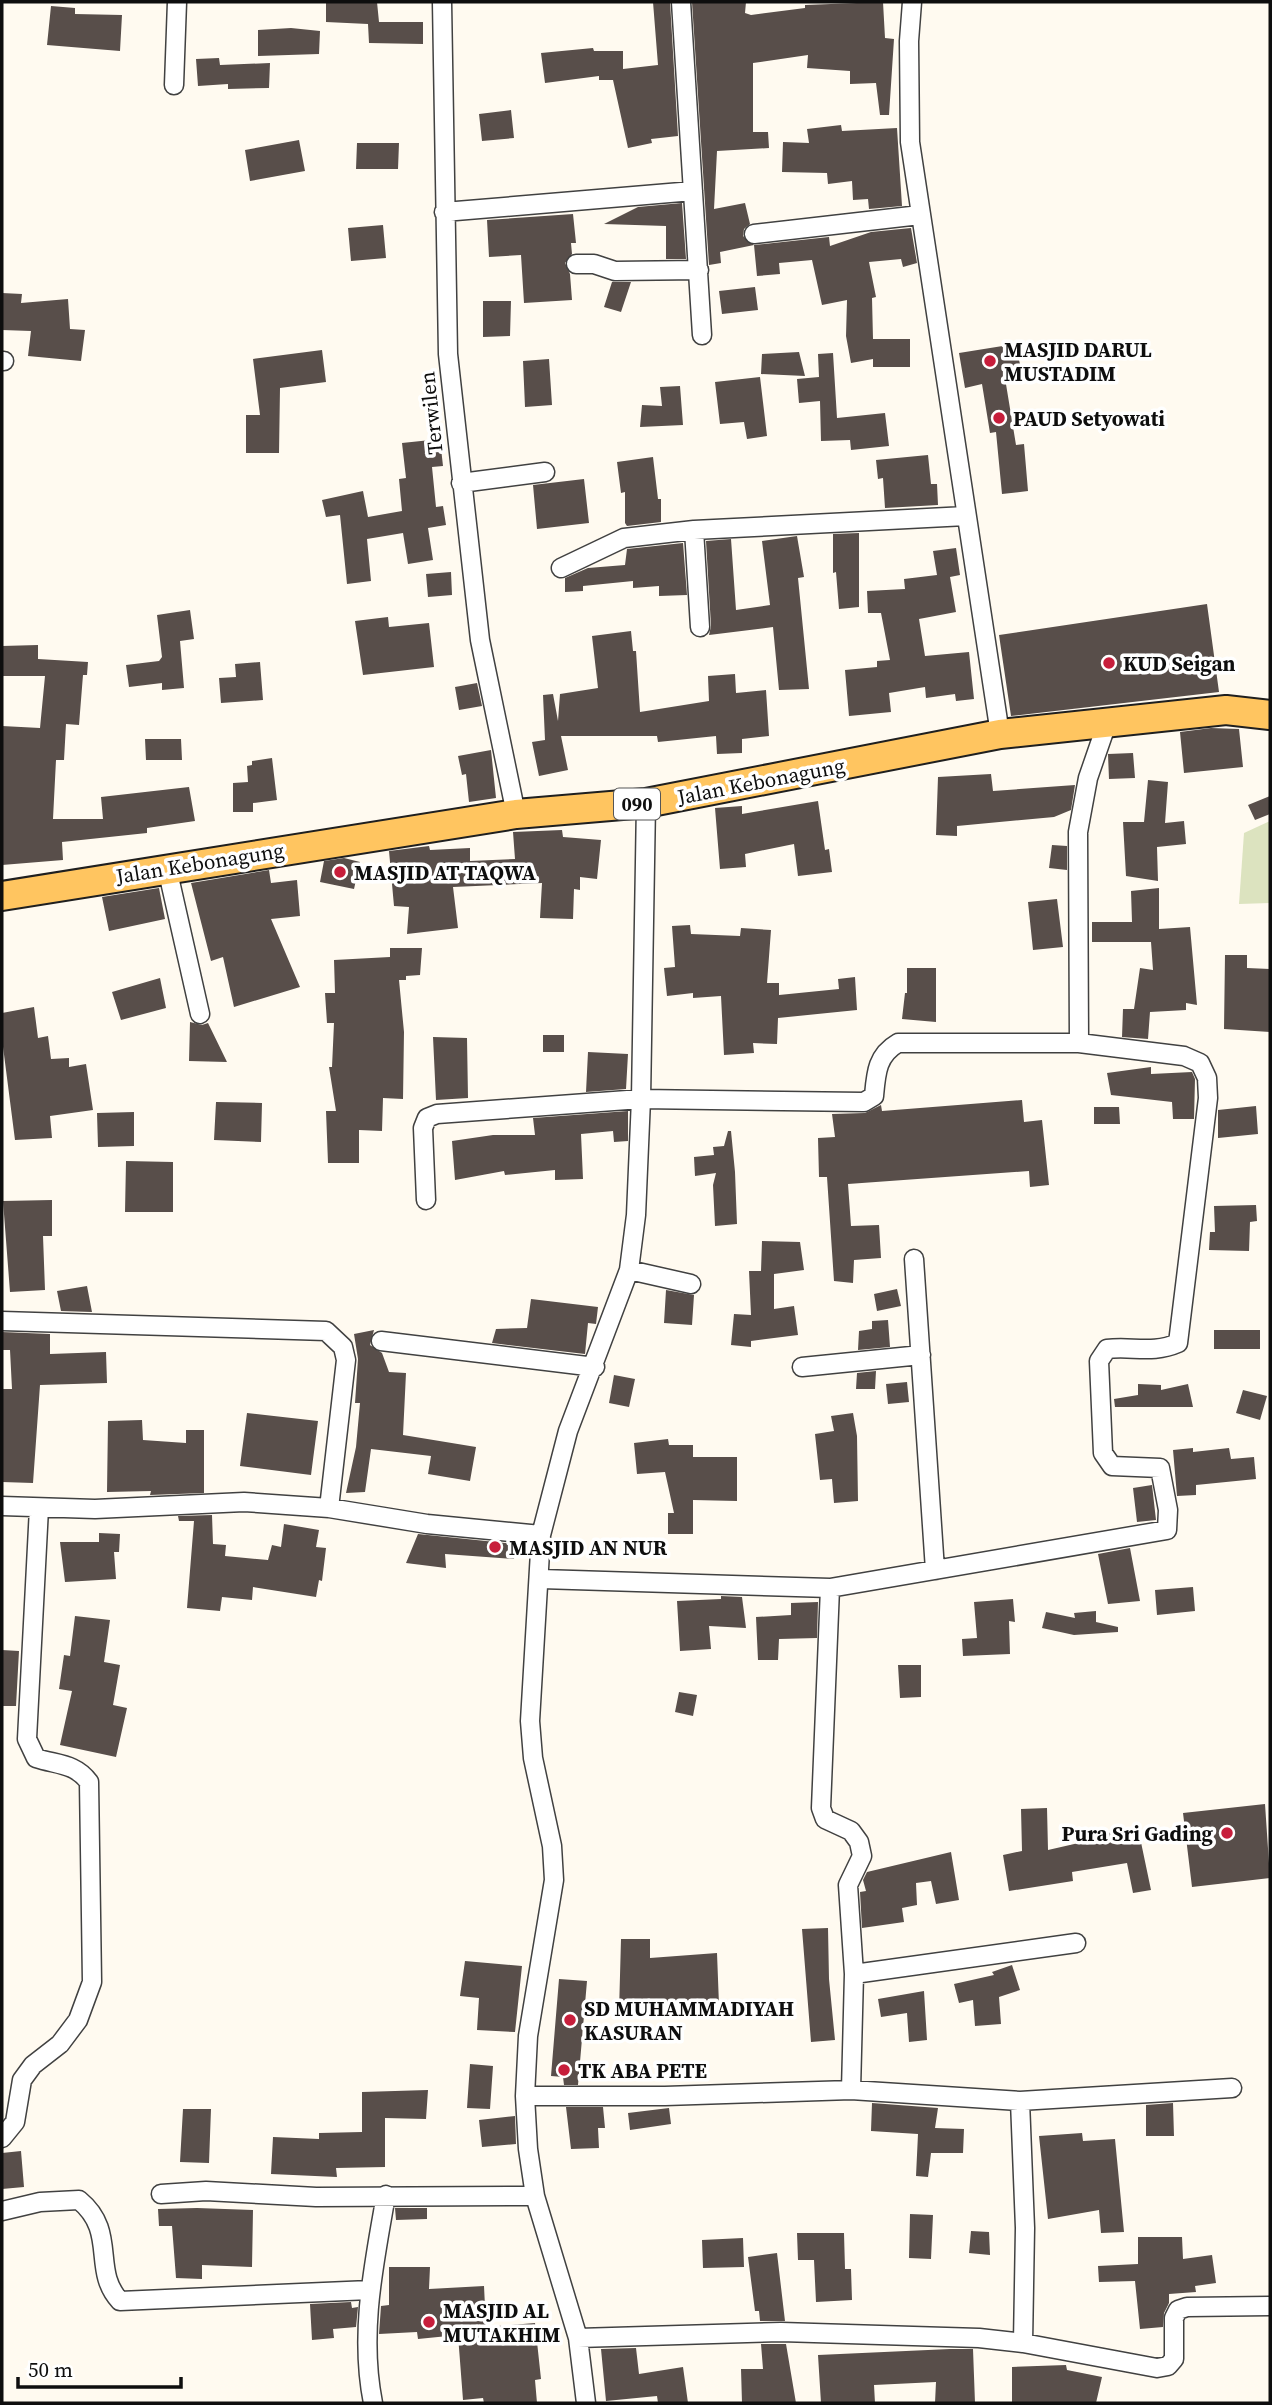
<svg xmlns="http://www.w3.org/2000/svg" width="1272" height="2405" font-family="'Source Serif 4',serif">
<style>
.cemetery{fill:#dce3bf}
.building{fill:#584e4a}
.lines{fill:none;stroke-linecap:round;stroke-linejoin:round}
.minor-casing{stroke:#414141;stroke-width:21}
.primary-casing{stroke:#1f1f1f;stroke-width:32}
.minor{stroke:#fff;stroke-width:18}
.primary{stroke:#ffc560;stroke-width:28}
.poi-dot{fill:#c71e3b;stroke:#fff;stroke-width:2.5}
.labels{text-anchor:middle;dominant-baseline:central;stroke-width:7;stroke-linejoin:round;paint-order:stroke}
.shield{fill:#fff;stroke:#565656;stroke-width:2}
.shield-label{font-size:19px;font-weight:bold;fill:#0e0e0e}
.poi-label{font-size:21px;font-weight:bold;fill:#0e0e0e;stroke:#fff;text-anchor:start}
.street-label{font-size:21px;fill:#0e0e0e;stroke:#fff}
</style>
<rect width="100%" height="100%" fill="#fffaf0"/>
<path class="cemetery" d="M1270,821V903L1239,904L1244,833Z"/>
<path class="building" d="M326,2H377L379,22H423V44L369,43L368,24L326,22Z
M653,2H670L678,136L651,139L652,143L628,148L613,80H599V76L545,83L541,53L593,48L594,51H623V69L658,65Z
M692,2H746L745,13L751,15L805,8V5L883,2L885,38L894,39L889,115H880L876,83L850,84V71L807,68L808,55L753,63V132H768L769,148L717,151L714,209L745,203L750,224L744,229L743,236L754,245L720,252L721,263L709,265Z
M51,6L75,8V14L122,15L120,51L47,45Z
M291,28L320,31L319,54L258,56V30Z
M219,58L220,65L270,63L269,88L228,89V84L198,86L196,59Z
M511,110L514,138L482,141L479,114Z
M841,125L842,131L897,128L902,206L869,209L868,199L853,200L852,181L828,184L827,173L782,172L783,142L809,143L807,129Z
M299,140L305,171L250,181L245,150Z
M357,143H399L398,169H356Z
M682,203L686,259H666V226L604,224L638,207Z
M573,214L576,243H571L572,254L565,263L570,274L572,300L524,303L521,255L489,257L487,220Z
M383,225L386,258L351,261L348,228Z
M911,228L917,263L903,267L901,259L869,262L876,297L872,298L873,339H910V367H873V359L851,363L846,336L847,300L822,305L812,260L779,263L780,274L757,276L754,245L829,237L830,246L871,232Z
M612,282H631L621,312L604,307Z
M755,287L758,310L722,314L719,291Z
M2,293L22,294L21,303L68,299L70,329L85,330L81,361L28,356L31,331L2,330Z
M483,301H511L510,336L483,337Z
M1015,344L1021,368L1004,372L1016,445L1024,444L1028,491L1002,494L996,432L990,433L982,384L965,388L959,353Z
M322,350L326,382L280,388L279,453H246V415H260L253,359Z
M799,352L805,376L761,374L762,354Z
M833,353L837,418L885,413L889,446L851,450L850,440L821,441L820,401L799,403L797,379L819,377L818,354Z
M549,359L552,405L525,407L523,361Z
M760,377L767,436L747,439L744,422L720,424L715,382Z
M680,386L683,425L640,427L642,405L662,406L660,387Z
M440,439L443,466L432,467L436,507L443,506L446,525L428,528L433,560L408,564L403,533L367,539L371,581L347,584L340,515L326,517L322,500L363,491L368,517L402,511L399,479L406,478L402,443Z
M928,455L931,484H937L938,505L885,508L883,478L878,479L876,460Z
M653,457L658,499H661V522L627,526L625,523V492L621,493L617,462Z
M584,479L589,523L537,529L533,485Z
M859,533V607L839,609L836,572L833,573V534Z
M797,536L804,577L798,578L809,689L779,690L773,627L709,635L711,626L706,541L731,539L736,610L770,605L762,541Z
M683,543L687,595L659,596V586L633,588V581L583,586V591L565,592V578L588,568L625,565L627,549Z
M956,548L960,575L950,577L956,612L919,619L925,656L969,652L974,699L956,701L955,694L926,698L925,687L889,693L891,712L849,716L845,670L877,667V661L890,660L881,613H868L867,591L905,589L904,579L937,575L933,551Z
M451,572L452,595L428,597L426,574Z
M1207,604L1219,692L1011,716L999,635Z
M190,610L194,639L180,641L184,688L162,690V683L129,687L126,665L159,661L162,657L157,615Z
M388,617L389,627L429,623L434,667L363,675L355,621Z
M631,631L633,651H636L640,712L709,701L708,676L735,674L736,693L766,690L769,736L742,739V753L717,754L716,736L658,742L657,736H561L568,770L539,776L532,742L545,740L543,695L553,694L558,721L560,694L598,688L592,636Z
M38,645V659L88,662L87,675H83L79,725L66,724L64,760H56L53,819H103L101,797L189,787L195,821L147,828V833L62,842L63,860L2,865V726L40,728L45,676H2V646Z
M260,662L263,700L221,703L219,678L236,677L235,664Z
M477,683L482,706L459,710L455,687Z
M1211,728L1239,729L1243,767L1184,773L1180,732Z
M145,739H181L182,760H146Z
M491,750L496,798L469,802L466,774L462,775L458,756Z
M1133,753L1135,778L1109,779L1108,754Z
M272,758L277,800L253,803V812H233V783L248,782L247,766L252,765V761Z
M991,774L993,791L1075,785L1071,810L1054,817L957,826V836L936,835L938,777Z
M1148,780L1168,782L1165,823L1184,821L1186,844L1157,847L1158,881L1126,876L1123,822H1144Z
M1270,796V814L1255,820L1248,805Z
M818,801L825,850L829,849L832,872L798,876L794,844L745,854L746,867L720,869L715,808L742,806V814Z
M562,830L563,837L601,840L597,879L580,877V890L574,889L573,919L540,918L542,883L453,887L458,928L407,934L409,907L394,906L389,851L429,846L430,850L470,848V861L515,859L513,832Z
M1052,845L1067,846V870L1049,868Z
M344,858L360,862L354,889L320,882L324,861Z
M269,870L271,883L297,880L300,916L271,919L300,987L234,1007L223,957L211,961L191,883Z
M159,888L165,919L109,931L102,897Z
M1159,888V929L1190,927L1197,1005L1186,1003V1010L1150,1012L1148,1039L1122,1037L1123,1009H1134L1140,968L1153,970L1151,942H1092V922H1132L1131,891Z
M1057,899L1063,947L1033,950L1028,902Z
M690,925L691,934L740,936L741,928L771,930L767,983H779V995L839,989L838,979L855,977L857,1010L778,1018L777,1044L753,1043L754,1053L724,1055L721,996L693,998V993L667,996L664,968L675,967L672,926Z
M390,948H422L420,975L406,976V980H399L404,1032L403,1099L383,1098L382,1131L359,1130V1163H328L326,1111H336L329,1067H332L334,1023H327L325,993H335L334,960L390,957Z
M1225,955H1247V968L1270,969V1032L1224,1029Z
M907,968H936V1022L902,1019L905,993H907Z
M160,978L166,1008L121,1020L112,992Z
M34,1007L38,1038L48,1036L51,1059L69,1058V1067L86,1064L93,1110L50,1116L52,1138L15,1140L2,1039V1013Z
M190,1022L202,1025L208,1023L227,1062L189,1061Z
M543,1035H564V1052H543Z
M433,1037L467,1038L468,1098L436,1100Z
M588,1052L628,1054L626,1089L586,1092Z
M1151,1067V1074L1192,1072L1195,1079L1194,1119H1173L1172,1102L1111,1095L1107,1073Z
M1022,1100L1024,1122L1042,1120L1049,1185L1030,1187L1029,1171L848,1184L851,1226L879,1225L881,1258L854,1260L853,1283L834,1281L827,1177H819L818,1138L835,1137L832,1114L865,1113L881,1105L882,1111Z
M216,1102L262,1103L261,1142L214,1140Z
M1256,1106L1258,1134L1218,1138V1110Z
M1094,1107H1119L1120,1124H1094Z
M628,1111V1141L614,1142L613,1131L581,1134L583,1179L555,1180V1170L505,1175L504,1171L455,1180L452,1141L493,1135H535L533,1118Z
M134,1112V1146L98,1147L97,1113Z
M728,1131H731L735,1172L737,1224L715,1226L713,1185L716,1173L695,1176L694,1157L714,1155L713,1147L724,1146Z
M126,1161L173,1162V1212H125Z
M52,1200V1236H43L45,1290L10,1292L3,1201Z
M1256,1205L1257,1221L1250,1222L1249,1251L1209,1250L1210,1232H1215L1214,1206Z
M762,1241L800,1242L804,1270L774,1274V1309L794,1306L798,1335L751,1341V1347L731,1345L734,1314L751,1315L749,1271H761Z
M87,1286L92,1312L61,1311L57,1291Z
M897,1289L901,1306L877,1311L874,1294Z
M666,1290L694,1295L692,1325L664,1323Z
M531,1299L598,1307L596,1324L588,1323L585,1354L492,1343L496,1329L527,1328Z
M888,1320L890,1347L858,1350L859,1331L872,1329V1321Z
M374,1330L370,1345L382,1353L389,1372L406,1373L403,1435L476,1447L470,1481L428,1474L431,1456L371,1449L365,1492L346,1493L356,1447L360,1403H355L358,1359L354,1334Z
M1214,1330H1260V1349H1214Z
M2,1332L50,1334V1354L106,1352L107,1383L40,1385L33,1483L2,1482V1389H12L10,1350H2Z
M876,1371L875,1389H856L857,1373Z
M614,1375L635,1379L629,1407L609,1403Z
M907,1382L909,1402L888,1404L886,1384Z
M1138,1384L1161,1385V1390L1188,1384L1193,1407H1115L1114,1399L1138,1395Z
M1243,1390L1267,1396L1260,1420L1236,1413Z
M247,1413L318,1421L311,1475L240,1466Z
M853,1413L857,1436L858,1501L834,1503L832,1479L820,1480L815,1434L834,1431L831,1416Z
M142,1420L143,1440L186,1443V1430H204V1493L150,1495L151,1491L107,1492L108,1421Z
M668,1439L669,1445H693V1457H737V1501L693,1500V1534H668V1513H674L665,1472L637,1474L634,1443Z
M1193,1448V1452L1229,1448L1231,1459L1254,1457L1256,1479L1196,1485V1495L1177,1496L1173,1450Z
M1152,1485L1156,1520L1137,1522L1133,1488Z
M212,1515L213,1544L226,1545L225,1556L268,1560L272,1545L281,1547L284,1524L319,1530L316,1547L326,1548L322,1581L319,1580L316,1597L253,1587L252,1600L222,1597L220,1611L187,1608L194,1521H179L178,1516Z
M99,1533L120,1534L119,1552H114L116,1579L65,1582L60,1542H99Z
M418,1534L516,1544L514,1559L445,1554L446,1568L406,1563Z
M1130,1548L1140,1601L1108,1604L1098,1554Z
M1193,1587L1195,1611L1157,1615L1155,1590Z
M721,1596L742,1597L746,1628L709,1626L711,1649L680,1651L677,1601L721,1599Z
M1013,1599L1015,1622L1009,1621L1010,1654L963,1656L962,1639L977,1638L974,1602Z
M818,1602L817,1638L779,1639L778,1660H758L756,1617L791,1615V1603Z
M1096,1611V1622L1118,1627V1632L1074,1635L1042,1628L1046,1612L1075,1618L1074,1613Z
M75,1616L110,1620L104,1662L120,1665L113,1705L127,1708L116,1757L60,1745L72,1691L59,1689L64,1655L70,1656Z
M2,1650L19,1651L16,1706H2Z
M898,1665H921V1697L900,1698Z
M679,1692L697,1695L693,1716L675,1712Z
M1265,1804L1270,1878L1192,1887L1183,1813Z
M1047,1808L1048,1850L1083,1842V1837L1138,1828L1151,1890L1133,1893L1127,1863L1072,1872L1073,1881L1009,1891L1003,1855L1022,1851L1021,1809Z
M951,1852L959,1900L936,1904L931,1881L916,1883L917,1905L902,1908L904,1922L862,1928L860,1892L866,1891L863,1880L867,1872Z
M828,1928L829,1979L835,2040L811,2042L802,1929Z
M621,1939H650V1958L717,1953L719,2005L636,2007V2013L619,2012Z
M465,1961L522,1966L515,2032L477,2030L479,1998L460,1996Z
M1012,1965L1020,1990L999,1997L1001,2024L975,2026L973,2000L959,2003L954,1984L994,1975L992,1972Z
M559,1979L587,1981L578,2085H564L563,2077L551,2076Z
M924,1991L927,2040L909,2042L907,2013L881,2017L878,1999Z
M470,2064L493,2066L490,2109L467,2108Z
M428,2090L426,2119L385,2118V2167L336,2168L337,2177L271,2174L273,2137L319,2139V2133L362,2132V2092Z
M872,2103L938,2108L935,2128L964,2129L963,2153H931L928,2177L916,2176L918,2134L871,2131Z
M1173,2103L1174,2136H1146V2105Z
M566,2107H603L605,2128H598L599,2148L571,2149Z
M669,2108L671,2124L630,2130L628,2113Z
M183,2109H211L209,2163L180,2162Z
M515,2116L516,2144L482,2147L479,2120Z
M1082,2133L1083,2141L1115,2139L1124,2232L1101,2233L1099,2210L1048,2219L1039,2136Z
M21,2151L24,2187L2,2189V2153Z
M197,2208L253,2210L252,2267L202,2265V2279L176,2278L172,2226H159L158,2209Z
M395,2208H427V2219L396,2220Z
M910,2214L933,2215L931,2259L909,2258Z
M971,2231L989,2232L990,2255L969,2253Z
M797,2233H844L845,2269H851L852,2300L816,2302L814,2260H798Z
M1138,2237H1182L1183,2259L1212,2255L1216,2283L1195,2286L1196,2292L1169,2294V2303L1164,2313L1163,2327L1140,2329L1135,2281L1099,2282L1098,2266L1138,2264Z
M743,2238L744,2267L703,2268L702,2240Z
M777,2253L785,2321H760L759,2311H755L748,2257Z
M389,2267H430L429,2289L484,2286L486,2327L535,2323L541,2379L535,2380L537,2403H484L483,2398L463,2400L458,2335L418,2339L417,2332L379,2334L381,2306L389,2305Z
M351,2302L352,2308L358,2307L356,2327L333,2329L334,2338L312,2340L310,2304Z
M761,2344H786L796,2403H742L741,2369H763Z
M636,2348L639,2374L683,2367L688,2403H658L657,2396L606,2401L601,2349Z
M950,2349H973L975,2403H935L936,2382L874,2385L875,2403H821L818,2355Z
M1066,2365L1067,2370L1102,2377L1096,2403H1012V2367Z"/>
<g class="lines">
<g class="minor-casing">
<path id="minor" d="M442,2L448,354L480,640L516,814
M681,2L702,335
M912,2L909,41L910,142L1000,734
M174,85L177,2
M444,212L693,191
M754,234L920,215
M576,264H594L615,271L699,270
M2,361H4
M461,483L545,472
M694,530L700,627
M561,568L624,538L694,530L966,516
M167,868L200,1014
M1079,1043L1078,832L1088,778L1107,723
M426,1200L423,1128L427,1118L437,1114L641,1099L864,1102L874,1096C876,1073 877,1055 898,1043H1079L1184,1056L1200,1063L1207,1078L1208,1098L1178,1343C1153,1354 1132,1346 1107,1349L1099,1361L1103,1453L1112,1466L1160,1468L1168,1510L1167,1530L830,1588L541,1579
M914,1259L935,1570
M629,1270L691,1284
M2,1321L326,1331L343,1347L346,1360L329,1508
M381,1341L595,1367
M802,1367L921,1355
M2,1506L95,1509L244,1502L329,1508L427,1524L541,1535
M830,1588L821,1808L825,1819L851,1831L859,1842L862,1856L848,1885L854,1974L851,2090
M854,1974L1076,1943
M525,2096H665L851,2090L1020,2101L1232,2088
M1020,2101L1025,2228L1023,2343
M2,2138L15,2122L22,2080L33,2065L60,2044L78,2020L92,1982L89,1782C75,1763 57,1765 36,1758L27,1739L39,1508
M161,2194L206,2191L316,2197L535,2196
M2,2211L40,2202L79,2200C118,2232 91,2270 120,2301L370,2290
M578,2338L781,2332L979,2338L1023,2343L1157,2368L1168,2366L1174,2359V2318L1178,2310L1187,2307L1270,2306
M373,2403C359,2333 374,2264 386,2195
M586,2403L578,2338L535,2196L528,2149L525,2096L528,2036L554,1880L552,1846L533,1758L530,1721L541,1535L568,1431L629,1270L636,1215L641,1099L646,803"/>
</g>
<g class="primary-casing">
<path id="primary" d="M2,896L516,814L646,803L1000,734L1226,710L1270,715"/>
</g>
<use href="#minor" class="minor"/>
<use href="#primary" class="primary"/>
</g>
<g class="poi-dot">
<circle cx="990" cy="361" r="7"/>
<circle cx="999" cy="418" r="7"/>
<circle cx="1109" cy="663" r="7"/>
<circle cx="340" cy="872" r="7"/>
<circle cx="495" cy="1547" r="7"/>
<circle cx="1227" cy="1833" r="7"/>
<circle cx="570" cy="2020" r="7"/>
<circle cx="564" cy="2070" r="7"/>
<circle cx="429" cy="2322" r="7"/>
</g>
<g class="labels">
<rect class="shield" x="614" y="788.5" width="46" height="31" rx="5"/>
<g class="shield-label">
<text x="637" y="804">090</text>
</g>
<g class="poi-label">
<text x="1004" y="349">MASJID DARUL<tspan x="1004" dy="24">MUSTADIM</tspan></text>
<text x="1013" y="418">PAUD Setyowati</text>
<text x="1123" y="663">KUD Seigan</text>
<text x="354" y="872">MASJID AT TAQWA</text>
<text x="509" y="1547">MASJID AN NUR</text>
<text x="1213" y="1833" text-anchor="end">Pura Sri Gading</text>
<text x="584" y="2008">SD MUHAMMADIYAH<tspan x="584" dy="24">KASURAN</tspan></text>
<text x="578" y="2070">TK ABA PETE</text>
<text x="443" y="2310">MASJID AL<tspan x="443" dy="24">MUTAKHIM</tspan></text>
</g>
<g class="street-label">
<text transform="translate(431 413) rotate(-96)">Terwilen</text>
<text transform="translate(761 781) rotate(-11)">Jalan Kebonagung</text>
<text transform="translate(200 863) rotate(-9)">Jalan Kebonagung</text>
</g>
</g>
<rect width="1272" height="2405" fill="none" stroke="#0e0e0e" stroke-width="7"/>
<path d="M18 2377v10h163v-10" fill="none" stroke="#0e0e0e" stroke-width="3.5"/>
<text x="28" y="2377" font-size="21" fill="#0e0e0e" stroke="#ffffff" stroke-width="5" paint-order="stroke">50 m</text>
</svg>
